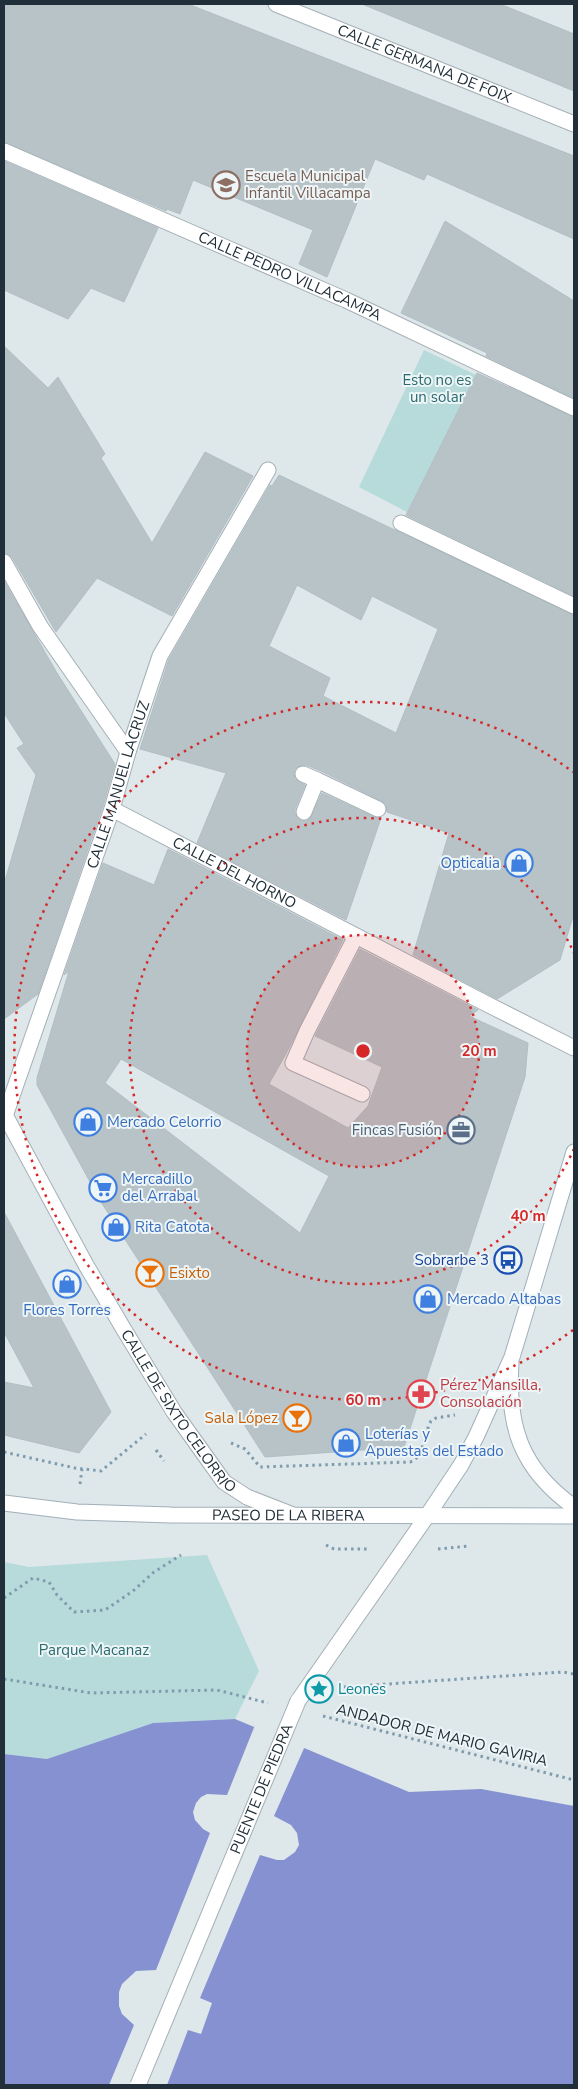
<svg xmlns="http://www.w3.org/2000/svg" width="578" height="2089" font-family="'Nunito Sans',sans-serif">
<style>
.green{fill:#b6dbda}
.water{fill:#8591d0}
.pier{fill:#dee7ea}
.building{fill:#b7c3c7;stroke:#b1bec3;fill-rule:evenodd}
.lines{fill:none;stroke-linecap:round;stroke-linejoin:round}
.street-tunnel{stroke:#b8c2c7;stroke-width:15;stroke-dasharray:15 8;stroke-linecap:butt}
.street-casing{stroke:#a5b0b5;stroke-width:17}
.secondary-casing{stroke:#a0b0b9;stroke-width:17}
.path{stroke:#7e9cae;stroke-width:3;stroke-dasharray:2.5 4;stroke-linecap:butt}
.street{stroke:#fff;stroke-width:15}
.secondary{stroke:#fff;stroke-width:15}
.street-bridge-casing{stroke:#a5b0b5;stroke-width:17;stroke-linecap:butt}
.street-bridge{stroke:#fff;stroke-width:15}
.ring{fill:none;stroke:#d62828;stroke-width:2.5;stroke-dasharray:2.5 5}
.labels{text-anchor:middle;dominant-baseline:central;stroke-width:4;stroke-linejoin:round;paint-order:stroke}
.street-label{font-size:15px;fill:#202f39;stroke:#eef5f7}
.education-label{font-size:15px;fill:#785e54;stroke:#eef5f7;text-anchor:start}
.park-label{font-size:15px;fill:#2a6b70;stroke:#eef5f7}
.shop-label{font-size:15px;fill:#366cbe;stroke:#eef5f7;text-anchor:start}
.service-label{font-size:15px;fill:#4e5e75;stroke:#eef5f7;text-anchor:end}
.transit-label{font-size:15px;fill:#164399;stroke:#eef5f7;text-anchor:end}
.food-label{font-size:15px;fill:#c56008;stroke:#eef5f7;text-anchor:start}
.health-label{font-size:15px;fill:#be3a42;stroke:#eef5f7;text-anchor:start}
.culture-label{font-size:15px;fill:#0d838f;stroke:#eef5f7;text-anchor:start}
.centre{fill:#d62828;stroke:#eef5f7;stroke-width:2.5}
.ring-label{font-size:15px;text-anchor:middle;font-weight:bold;fill:#d62828;stroke:#eef5f7;stroke-width:4;stroke-linejoin:round;paint-order:stroke}
</style>
<rect width="100%" height="100%" fill="#dee7ea"/>
<path class="green" d="M424,350L476,375L407,512L359,487Z
M207,1555L259,1671L235,1719L153,1723L47,1759L4,1754V1562L29,1567Z"/>
<path class="water" d="M235,1719L409,1792L481,1789L574,1806V2085H4V1754L47,1759L153,1723Z"/>
<path class="pier" d="M255,1725L305,1746L274,1816L291,1825L297,1833L299,1845L295,1852L284,1860H277L260,1855L200,1998L212,2003L201,2034L188,2030L167,2085H109L134,2025L122,2014L119,2006V1992L122,1984L136,1971L156,1970L210,1833L203,1829L195,1820L193,1812L196,1803L201,1797L207,1794L227,1795Z"/>
<path class="building" d="M4,4H188L574,156V239L427,174L424,180L375,159L327,277L299,264L313,230L193,180L180,214L167,209L166,211L4,142Z
M362,4H500L574,34V91Z
M4,161L158,228L124,302L91,288L68,319L4,290Z
M445,221L574,301V398L486,356L487,353L401,313Z
M4,346L48,388L58,377L105,454L101,458L152,543L205,452L253,476L172,616L97,578L56,632L12,557L4,553Z
M477,373L574,417V596L406,515Z
M279,475L574,615V913L560,960L497,999L413,955L449,833L387,812L386,804L382,801L321,771L306,765L297,767L294,771L295,779L305,785L295,809V814L300,820L306,821L310,819L322,793L374,817L381,818L346,920L197,843L226,773L140,749L169,659L270,485L272,486ZM297,585L361,620L372,596L438,629L396,733L323,696L330,678L269,646Z
M4,581L57,673L115,764L103,806L38,994L4,1019V884L36,775L17,748L24,744L4,713Z
M168,849L343,940L288,1050L269,1084L348,1128L368,1106L382,1067L315,1036L360,949L478,1010L469,1016L528,1043L525,1077L404,1447L265,1457L101,1202L37,1085V1078L69,971L64,975L103,863L154,885ZM121,1059L329,1176L300,1233L105,1083Z
M4,1212L111,1412L79,1453L4,1435V1382L34,1388L4,1332Z"/>
<g class="lines">
<path class="street-tunnel" d="M276,882L304,812"/>
<g class="street-casing">
<g id="street">
<path id="s1" d="M276,4L574,124"/>
<path id="s2" d="M4,151L346,300L574,408"/>
<path d="M401,523L574,606"/>
<path d="M4,562L40,626L128,752"/>
<path d="M303,774L317,780"/>
<path id="s3" d="M112,809L485,1003L574,1048"/>
<path d="M304,812L317,780L378,809"/>
<path d="M356,936L307,1031L293,1063L362,1094"/>
<path id="s4" d="M4,1113L86,1265L123,1328L174,1412L224,1482L247,1497L293,1515"/>
<path id="s5" d="M5,1116L112,809L128,752L160,656L268,470"/>
<path d="M298,1701L427,1516"/>
</g>
</g>
<g class="secondary-casing">
<g id="secondary">
<path d="M511,1363C507,1427 521,1469 574,1507"/>
<path id="s6" d="M4,1503L77,1512L171,1515L574,1516"/>
<path d="M427,1516L461,1465L476,1437L512,1357L574,1152"/>
</g>
</g>
<path class="path" d="M231,1443L245,1449L260,1467L410,1462C424,1458 424,1433 431,1421L436,1418L455,1415
M156,1450L164,1461
M4,1452L75,1468L101,1471L146,1434
M80,1484L82,1469
M326,1545L334,1549H369
M438,1549L469,1546
M4,1598L33,1578L49,1582L57,1595L74,1612L105,1610L133,1591L154,1572L181,1555
M4,1679L91,1693L217,1690L268,1703
M344,1687L563,1672L574,1674
M323,1716L574,1780"/>
<use href="#street" class="street"/>
<use href="#secondary" class="secondary"/>
<g class="street-bridge-casing">
<g id="street-bridge">
<path id="s7" d="M138,2085L298,1701"/>
</g>
</g>
<use href="#street-bridge" class="street-bridge"/>
</g>
<circle cx="363" cy="1051" r="116" fill="#d62828" fill-opacity=".12"/>
<g class="ring">
<circle cx="363" cy="1051" r="116"/>
<path d="M574 1149A233 233 0 1 1 574 953"/>
<path d="M573 1330A349 349 0 1 1 573 772"/>
</g>
<defs>
<g id="school-ring" transform="scale(1.4375)"><circle r="9.5" fill="#eef5f7" stroke="#8d6e63" stroke-width="1.5"/><path d="M0-5L7-2L0 1L-7-2ZM-4 1L0 2.5L4 1V4Q0 6-4 4Z" fill="#8d6e63"/></g>
<g id="shop-ring" transform="scale(1.4375)"><circle r="9.5" fill="#eef5f7" stroke="#3f7fe0" stroke-width="1.5"/><path d="M-5-2.5h2.3a2.7 3.5 0 0 1 5.4 0H5L5.5 6h-11ZM-1.5-2.5h3a1.5 2.3 0 0 0-3 0Z" fill="#3f7fe0"/></g>
<g id="office-ring" transform="scale(1.4375)"><circle r="9.5" fill="#eef5f7" stroke="#5c6f8a" stroke-width="1.5"/><path d="M-6-3h4V-5.5h4V-3h4V5H-6ZM-1-4.5V-3h2v-1.5ZM-6 0V1H6V0Z" fill="#5c6f8a"/></g>
<g id="supermarket-ring" transform="scale(1.4375)"><circle r="9.5" fill="#eef5f7" stroke="#3f7fe0" stroke-width="1.5"/><path d="M-6-5.5h2.5l.6 2H6L4.5 2H-2.5L-4.4-4H-6ZM-1.5 3.2a1.3 1.3 0 1 0 .1 0ZM3 3.2a1.3 1.3 0 1 0 .1 0Z" fill="#3f7fe0"/></g>
<g id="bus-ring" transform="scale(1.4375)"><circle r="9.5" fill="#eef5f7" stroke="#1a4fb4" stroke-width="1.5"/><path d="M-5-6H5V4H4V6H2V4H-2V6H-4V4H-5ZM-3.5-4V0h7V-4ZM-3.5 1.2v1.5H-2V1.2ZM2 1.2v1.5H3.5V1.2Z" fill="#1a4fb4"/></g>
<g id="bar-ring" transform="scale(1.4375)"><circle r="9.5" fill="#eef5f7" stroke="#e8710a" stroke-width="1.5"/><path d="M-6-5H6L.8 .8V4.5H3.5V6h-7V4.5H-.8V.8Z" fill="#e8710a"/></g>
<g id="pharmacy-ring" transform="scale(1.4375)"><circle r="9.5" fill="#eef5f7" stroke="#e0444e" stroke-width="1.5"/><path d="M-2-6h4v4h4v4h-4v4h-4v-4h-4v-4h4Z" fill="#e0444e"/></g>
<g id="sight-ring" transform="scale(1.4375)"><circle r="9.5" fill="#eef5f7" stroke="#0f9aa8" stroke-width="1.5"/><path d="M0-6L1.8-2.2L6-1.7L2.9 1.2L3.7 5.4L0 3.3L-3.7 5.4L-2.9 1.2L-6-1.7L-1.8-2.2Z" fill="#0f9aa8"/></g>
</defs>
<g fill-rule="evenodd">
<use href="#school-ring" x="226" y="185"/>
<use href="#shop-ring" x="519" y="863"/>
<use href="#shop-ring" x="88" y="1122"/>
<use href="#office-ring" x="461" y="1130"/>
<use href="#supermarket-ring" x="103" y="1188"/>
<use href="#shop-ring" x="116" y="1227"/>
<use href="#bus-ring" x="508" y="1260"/>
<use href="#bar-ring" x="150" y="1273"/>
<use href="#shop-ring" x="67" y="1284"/>
<use href="#shop-ring" x="428" y="1299"/>
<use href="#pharmacy-ring" x="421" y="1394"/>
<use href="#bar-ring" x="297" y="1418"/>
<use href="#shop-ring" x="346" y="1443"/>
<use href="#sight-ring" x="319" y="1689"/>
</g>
<g class="labels">
<g class="street-label">
<text stroke="none"><textPath href="#s1" startOffset="160">CALLE GERMANA DE FOIX</textPath></text>
<text stroke="none"><textPath href="#s2" startOffset="312">CALLE PEDRO VILLACAMPA</textPath></text>
<text stroke="none"><textPath href="#s5" startOffset="350">CALLE MANUEL LACRUZ</textPath></text>
<text stroke="none"><textPath href="#s3" startOffset="138">CALLE DEL HORNO</textPath></text>
<text stroke="none"><textPath href="#s4" startOffset="346">CALLE DE SIXTO CELORRIO</textPath></text>
<text stroke="none"><textPath href="#s6" startOffset="285">PASEO DE LA RIBERA</textPath></text>
<text transform="translate(442 1735) rotate(14)">ANDADOR DE MARIO GAVIRIA</text>
<text stroke="none"><textPath href="#s7" startOffset="321">PUENTE DE PIEDRA</textPath></text>
</g>
<g class="education-label">
<text x="245" y="176">Escuela Municipal<tspan x="245" dy="17">Infantil Villacampa</tspan></text>
</g>
<g class="park-label">
<text x="437" y="380">Esto no es<tspan x="437" dy="17">un solar</tspan></text>
<text x="94" y="1650">Parque Macanaz</text>
</g>
<g class="shop-label">
<text x="500" y="863" text-anchor="end">Opticalia</text>
<text x="107" y="1122">Mercado Celorrio</text>
<text x="122" y="1179">Mercadillo<tspan x="122" dy="17">del Arrabal</tspan></text>
<text x="135" y="1227">Rita Catota</text>
<text x="447" y="1299">Mercado Altabas</text>
<text x="67" y="1310" text-anchor="middle">Flores Torres</text>
<text x="365" y="1434">Loterías y<tspan x="365" dy="17">Apuestas del Estado</tspan></text>
</g>
<g class="service-label">
<text x="442" y="1130">Fincas Fusión</text>
</g>
<g class="transit-label">
<text x="489" y="1260">Sobrarbe 3</text>
</g>
<g class="food-label">
<text x="169" y="1273">Esixto</text>
<text x="278" y="1418" text-anchor="end">Sala López</text>
</g>
<g class="health-label">
<text x="440" y="1385">Pérez Mansilla,<tspan x="440" dy="17">Consolación</tspan></text>
</g>
<g class="culture-label">
<text x="338" y="1689">Leones</text>
</g>
</g>
<circle cx="363" cy="1051" r="8" class="centre"/>
<g class="ring-label">
<text x="479" y="1056">20 m</text>
<text x="528" y="1221">40 m</text>
<text x="363" y="1405">60 m</text>
</g>
<rect width="578" height="2089" fill="none" stroke="#202f39" stroke-width="10"/>
</svg>
